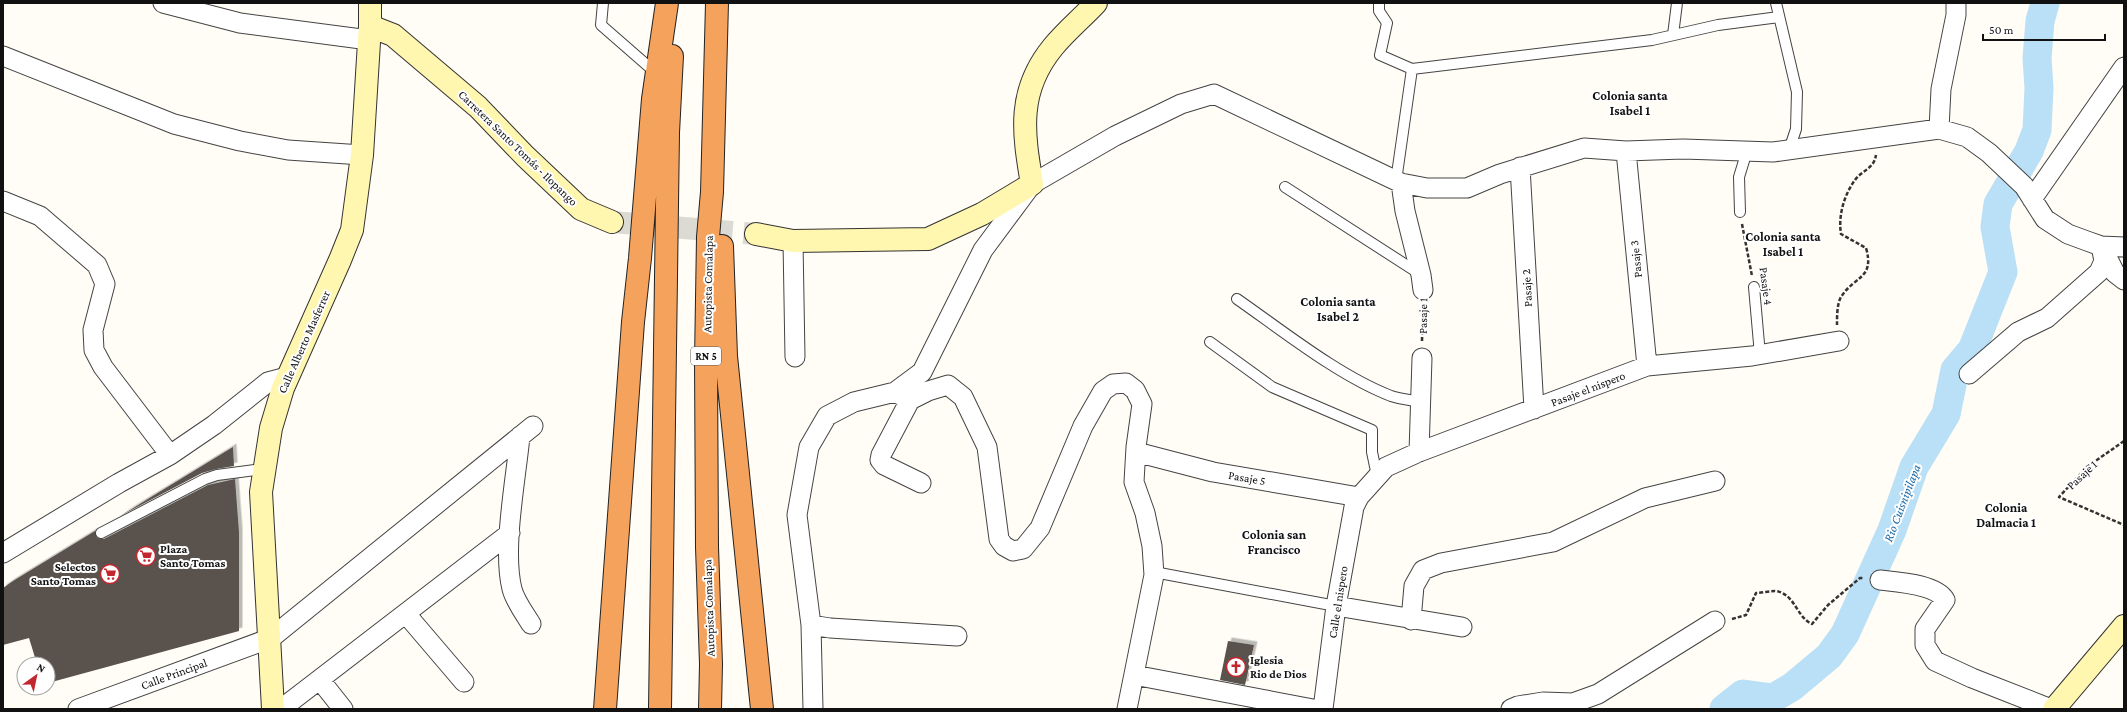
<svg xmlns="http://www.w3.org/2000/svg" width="2127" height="712" font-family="'Crimson Pro',serif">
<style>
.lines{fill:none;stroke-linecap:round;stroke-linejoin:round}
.river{stroke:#b9e0f7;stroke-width:29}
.building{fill:#5a524d;filter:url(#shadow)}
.secondary-tunnel{stroke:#dbdad3;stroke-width:22;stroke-dasharray:22 11;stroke-linecap:butt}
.lane-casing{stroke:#444;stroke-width:12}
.street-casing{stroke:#444;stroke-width:21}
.secondary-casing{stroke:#333;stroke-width:24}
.highway-casing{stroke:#222;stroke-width:24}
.path{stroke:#333;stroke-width:2.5;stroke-dasharray:4 2;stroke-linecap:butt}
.lane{stroke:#fff;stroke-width:10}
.street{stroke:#fff;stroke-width:19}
.secondary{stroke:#fff6b0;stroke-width:22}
.highway{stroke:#f5a25d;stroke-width:22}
.labels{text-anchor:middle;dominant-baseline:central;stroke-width:4;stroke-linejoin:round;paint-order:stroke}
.shield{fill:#fff;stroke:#585858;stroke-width:1}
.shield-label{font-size:11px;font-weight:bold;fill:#111}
.street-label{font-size:12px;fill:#111;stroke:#fff}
.poi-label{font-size:12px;font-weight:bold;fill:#111;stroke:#fff;text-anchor:start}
.neighbourhood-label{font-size:13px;font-weight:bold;fill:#111;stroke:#fff}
.water-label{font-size:13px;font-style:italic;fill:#1768a6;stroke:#fff}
</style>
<defs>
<filter id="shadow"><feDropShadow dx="3.5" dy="-3.5" stdDeviation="0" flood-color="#0004"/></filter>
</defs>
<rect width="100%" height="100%" fill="#fffdf5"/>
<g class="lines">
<path class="river" d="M1724,709L1743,694L1773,698L1792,687L1829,656L1845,634L1892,530L1914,467L1946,414L1955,370L1972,350L2003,272L1995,227L1998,204L2029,151L2037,130L2039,88L2037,58L2040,21L2045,3"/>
</g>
<path class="building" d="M233,447L234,466L216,469L202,473L120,516Z
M235,479L239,532V631L48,683V664H37L29,638L3,645V588L13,581L95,531L97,538L104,539L208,485Z
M1228,641L1254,645L1245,685L1220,680Z"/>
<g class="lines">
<path class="secondary-tunnel" d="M612,222L756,234"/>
<g class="lane-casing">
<path id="lane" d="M603,3L601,25L656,73
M1379,3V11L1387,23L1380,55L1412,69L1652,40L1718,25L1779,17
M1776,3L1797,92L1796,129L1789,150
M1673,35L1677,3
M1396,181L1412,69
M1285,187L1420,274
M1740,212L1739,177L1747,151
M1754,287L1760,355
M1237,299C1283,331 1339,376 1391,396C1400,399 1411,400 1421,402
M1210,342L1272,387L1372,430V452L1377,476
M101,533L205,479L217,475L263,469
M1154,572L1336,606"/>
</g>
<g class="street-casing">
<path id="street" d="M163,3L240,23L369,40
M3,56L174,124L240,141L288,150L362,155
M1939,129L1941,89L1956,15V3
M1626,151L1647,366
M1520,167L1534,409
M1401,183L1405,211L1421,275L1423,290
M2032,199L2124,67
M3,201L40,216L97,265L105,284L93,330L94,350L103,367L170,455
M793,241L795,357
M2103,249L2115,273L2124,280
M1969,374L2018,332L2047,318L2099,272L2104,261L2101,246
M895,392L910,400L928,391L948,385L963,397L987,447L999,539L1004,546L1013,551L1023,549L1040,528L1083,426L1103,391L1113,384L1126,383L1135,390L1142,404L1136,447L1134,482L1145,513L1152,546L1154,575L1127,709
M910,400L881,455L880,460L884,465L921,483
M520,436C516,479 502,549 512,589C515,601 525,614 531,624
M1136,452L1213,472L1359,497
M1419,452L1422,358
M3,553L119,483L170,455L214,425L268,382L287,377
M1880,580C1897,582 1936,584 1945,600L1925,629V645L1935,661L1972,678L2051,709
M1336,606L1462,627
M406,614L464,682
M1411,620L1414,586L1423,570L1441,563L1553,542L1645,498L1715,481
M811,625L830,628L957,636
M1134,675L1313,709
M320,680L343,709
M78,709L271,638L533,426
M281,709L510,533
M813,709L811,625L797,515L809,447L827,416L854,402L895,392L922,372L983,250L1032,184L1115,136L1181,104L1214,94L1401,183L1427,188H1467L1500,174L1584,148L1626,151L1683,149L1773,152L1939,129L1967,137L1989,153L2024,186L2045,219L2068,234L2087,241L2101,246L2124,247
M1323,709L1336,606L1354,507L1359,497L1386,467L1419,452L1647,366L1752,356L1839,341
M1511,709L1518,706L1543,702L1573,703L1598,694L1715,621"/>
</g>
<g class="secondary-casing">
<path id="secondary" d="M370,26L393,35L478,107L525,156L581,209L612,222
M756,234L793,241L928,239L982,214L1032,184C1023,132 1017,91 1053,47C1066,31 1082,18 1096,3
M273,709L261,492L271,428L283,388L340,260L352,230L362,155L370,26V3
M2054,709L2124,626"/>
</g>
<g class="highway-casing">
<path id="highway" d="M722,246L726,356L762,709
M605,709L633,322L640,258L653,99L667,3
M660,709L668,133L672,56
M710,709L711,664L707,547L706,360L708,237L712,192L717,3"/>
</g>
<path class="path" d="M1742,224L1752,276
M1837,325C1837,316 1837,304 1841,297C1854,276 1875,279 1866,248L1841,234C1838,216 1844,195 1855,180C1861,171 1874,169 1876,155
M1422,341L1423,306
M2124,441L2087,467L2059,497L2124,525
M1732,619L1746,615L1756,593C1762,593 1769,591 1775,591C1795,593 1796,617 1812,624L1828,605L1860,578H1863"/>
<use href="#lane" class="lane"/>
<use href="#street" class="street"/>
<use href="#secondary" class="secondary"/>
<use href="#highway" class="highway"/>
</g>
<defs>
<g id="supermarket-ring" transform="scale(1)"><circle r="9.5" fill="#fff" stroke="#c4262e" stroke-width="1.5"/><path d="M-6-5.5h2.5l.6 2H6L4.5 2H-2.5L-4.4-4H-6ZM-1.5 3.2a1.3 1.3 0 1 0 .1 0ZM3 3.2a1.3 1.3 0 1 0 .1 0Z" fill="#c4262e"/></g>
<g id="church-ring" transform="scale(1)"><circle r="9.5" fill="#fff" stroke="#c4262e" stroke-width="1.5"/><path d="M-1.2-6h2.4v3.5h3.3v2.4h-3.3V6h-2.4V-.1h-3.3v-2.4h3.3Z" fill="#c4262e"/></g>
</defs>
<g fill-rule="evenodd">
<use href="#supermarket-ring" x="146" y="556"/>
<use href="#supermarket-ring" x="110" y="574"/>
<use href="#church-ring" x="1236" y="667"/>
</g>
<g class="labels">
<rect class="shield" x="691" y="347" width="30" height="18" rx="3"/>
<g class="shield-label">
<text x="706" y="356">RN 5</text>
</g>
<g class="street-label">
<text transform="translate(518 148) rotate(44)">Carretera Santo Tomás - Ilopango</text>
<text transform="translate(1636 259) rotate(-96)">Pasaje 3</text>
<text transform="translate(708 284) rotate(-89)">Autopista Comalapa</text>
<text transform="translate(1766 286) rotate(82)">Pasaje 4</text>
<text transform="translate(1527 288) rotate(-93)">Pasaje 2</text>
<text transform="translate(1423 316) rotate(-89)">Pasaje 1</text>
<text transform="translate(304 342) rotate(-66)">Calle Alberto Masferrer</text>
<text transform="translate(1588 389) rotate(-21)">Pasaje el nispero</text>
<text transform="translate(2082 475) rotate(-43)">Pasaje 1</text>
<text transform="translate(1247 478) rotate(10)">Pasaje 5</text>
<text transform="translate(1338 602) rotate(-81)">Calle el nispero</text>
<text transform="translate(709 608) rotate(-92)">Autopista Comalapa</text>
<text transform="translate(174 674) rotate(-20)">Calle Principal</text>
</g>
<g class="poi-label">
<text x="160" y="549">Plaza<tspan x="160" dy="14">Santo Tomas</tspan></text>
<text x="96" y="567" text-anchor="end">Selectos<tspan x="96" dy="14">Santo Tomas</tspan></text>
<text x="1250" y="660">Iglesia<tspan x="1250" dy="14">Rio de Dios</tspan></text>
</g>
<g class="neighbourhood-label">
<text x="1630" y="95">Colonia santa<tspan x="1630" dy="15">Isabel 1</tspan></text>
<text x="1783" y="236">Colonia santa<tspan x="1783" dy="15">Isabel 1</tspan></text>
<text x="1338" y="301">Colonia santa<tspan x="1338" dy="15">Isabel 2</tspan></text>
<text x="2006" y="507">Colonia<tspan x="2006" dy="15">Dalmacia 1</tspan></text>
<text x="1274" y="534">Colonia san<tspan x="1274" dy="15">Francisco</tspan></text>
</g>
<g class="water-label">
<text transform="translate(1902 503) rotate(-69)">Rio Cuisnipilapa</text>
</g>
</g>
<rect width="2127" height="712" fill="none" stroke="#111111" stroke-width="8"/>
<g transform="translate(36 676) rotate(33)"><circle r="19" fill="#ffffff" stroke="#a0a0a0"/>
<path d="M0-3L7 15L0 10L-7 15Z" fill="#c4262e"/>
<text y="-6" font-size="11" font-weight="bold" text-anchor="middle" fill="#111111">N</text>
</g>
<path d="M1983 34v6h122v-6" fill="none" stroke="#111111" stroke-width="2"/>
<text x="1989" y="34" font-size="12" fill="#111111" stroke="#ffffff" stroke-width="3" paint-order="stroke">50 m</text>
</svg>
